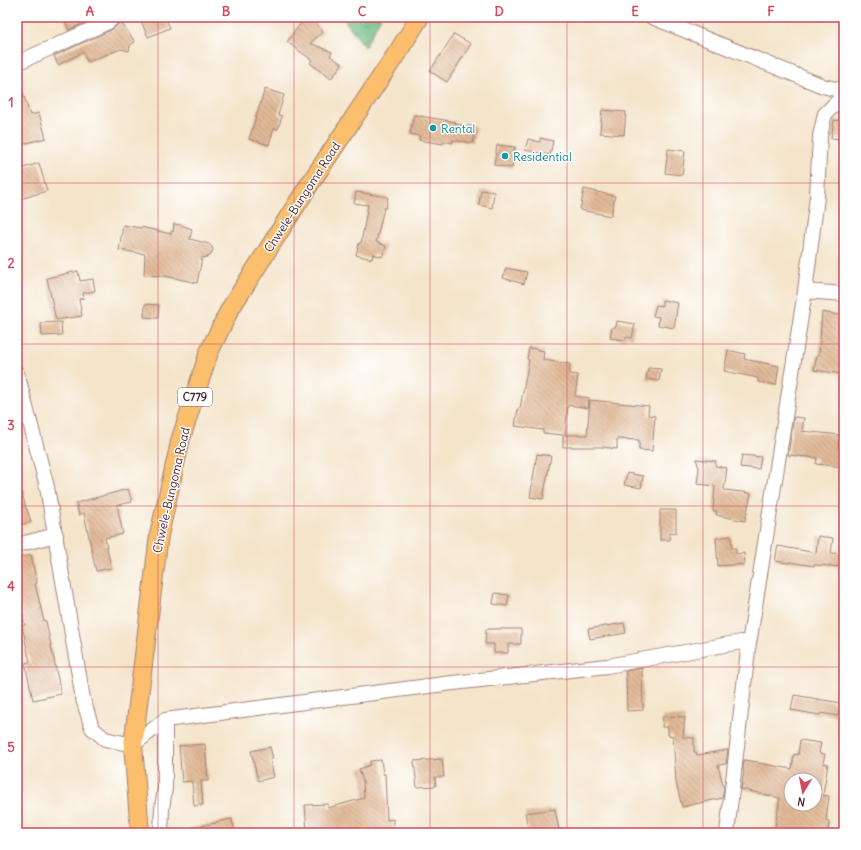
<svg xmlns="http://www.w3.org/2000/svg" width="861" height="850" font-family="Delius,sans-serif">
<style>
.forest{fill:url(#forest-crowns);stroke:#5e6e58}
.building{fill:url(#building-back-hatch);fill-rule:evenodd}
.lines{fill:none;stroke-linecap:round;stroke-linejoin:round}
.minor-casing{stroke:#9f827a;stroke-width:16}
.major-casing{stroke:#9f827a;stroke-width:20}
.minor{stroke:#fff;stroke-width:14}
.major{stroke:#fabe6d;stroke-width:18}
.grid{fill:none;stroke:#d1495b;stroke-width:1;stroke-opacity:0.55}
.culture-dot{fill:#0f9aa8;stroke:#fff;stroke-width:1.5}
.labels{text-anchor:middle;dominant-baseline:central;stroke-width:3;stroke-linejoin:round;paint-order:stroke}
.shield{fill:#fff;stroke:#80626b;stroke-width:1}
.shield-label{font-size:11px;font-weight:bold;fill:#4a1f2b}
.culture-label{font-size:12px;fill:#0d838f;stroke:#fff;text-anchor:start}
.street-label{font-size:12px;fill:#4a1f2b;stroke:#fff}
.neatline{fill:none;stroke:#d1495b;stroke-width:1.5}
.grid-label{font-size:13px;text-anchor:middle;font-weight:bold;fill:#d1495b}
</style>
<defs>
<pattern id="forest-crowns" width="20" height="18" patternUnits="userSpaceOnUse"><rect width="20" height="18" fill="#72be85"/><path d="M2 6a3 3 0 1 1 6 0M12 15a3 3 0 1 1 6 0" fill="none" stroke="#609a6d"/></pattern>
<pattern id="building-back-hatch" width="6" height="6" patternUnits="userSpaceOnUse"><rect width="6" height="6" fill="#e1b996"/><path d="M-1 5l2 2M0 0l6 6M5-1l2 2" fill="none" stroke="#b8967b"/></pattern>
</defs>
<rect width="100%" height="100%" fill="#fff"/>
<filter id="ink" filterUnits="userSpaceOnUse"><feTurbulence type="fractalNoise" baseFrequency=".025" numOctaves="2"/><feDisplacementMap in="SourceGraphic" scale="8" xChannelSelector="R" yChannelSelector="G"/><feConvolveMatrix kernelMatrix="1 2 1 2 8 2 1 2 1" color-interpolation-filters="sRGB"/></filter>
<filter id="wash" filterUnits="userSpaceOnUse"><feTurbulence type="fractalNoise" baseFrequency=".012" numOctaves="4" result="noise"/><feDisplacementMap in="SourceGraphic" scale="16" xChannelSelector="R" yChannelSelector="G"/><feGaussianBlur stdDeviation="0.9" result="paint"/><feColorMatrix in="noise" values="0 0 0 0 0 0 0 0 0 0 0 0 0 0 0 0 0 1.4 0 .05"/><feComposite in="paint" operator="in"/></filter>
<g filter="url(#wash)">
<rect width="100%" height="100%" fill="#f4e4ca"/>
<path class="forest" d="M342,17H381L365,47Z"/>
<g id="blocks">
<path class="building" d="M63,17H87L89,21L69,30Z
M139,17H165L170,28L148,37Z
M305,17H311L323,32L310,43L332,52L330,56L342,64L331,79L310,63L312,60L287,42Z
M121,22L135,42L130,45L129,51L121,49L87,62L83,52L58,65L54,56L111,30Z
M454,34L471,44L447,82L430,71Z
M19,80L30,115L39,113L46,138L19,145L17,138V81Z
M265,89L284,95L278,115L282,116L278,129L274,128L269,145L249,139Z
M602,110L626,112L624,135L600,133Z
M414,115L456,122L455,124L476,127L473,143L453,140L452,143L443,141V144L419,140L420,136L410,134Z
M834,120L844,121L842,139L831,138Z
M540,138L553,141L550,155L525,150L528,139L540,142Z
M497,145L515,147L512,168L494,165Z
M668,149L685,151L682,175L665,173Z
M39,163L47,191L17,200V170Z
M584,189L615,196L611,216L580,210Z
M481,190L494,192L492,208L479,205Z
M356,192L388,197L386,208H384L376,242L386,246L382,257L373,254L372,259L356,255L359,243H361L368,205L354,203Z
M174,224L181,225L192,229L190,239L209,244L212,247L213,250L210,256L202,258L197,283L165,276L144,275L145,254L119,250L123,225L141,228V227L171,234V231L173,232Z
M506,268L527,272L524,284L503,278Z
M78,271L80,281L93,279L95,291L83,293L84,298L79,299L82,316L56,320L47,278Z
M662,300L678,303L674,328L658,325L659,317L653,316L656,305L662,306Z
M145,304L159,305L158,318L144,317Z
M822,312L844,316V364L842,374L814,370L817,355H819Z
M617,321L635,324L632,338L626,337L625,340L610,338L612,327H616Z
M61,322L62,335L42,336L41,323Z
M529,348L544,351L543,360L570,364L569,374L578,375L575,396L589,398L588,408L568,405L565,435H587L590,400L649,406L648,415L655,416L652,451L639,450V440L617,439V449L603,447H563V435L543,433V430L515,426L518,408H520L529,360L527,359Z
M728,350L745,354L744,359L779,366L776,385L758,382V378L724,371Z
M648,368L661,369L659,381L646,379Z
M794,417L804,418L802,431L840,435L838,448L844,449V467L816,464L817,458L788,455Z
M537,454L551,456L543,499L530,497Z
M742,455L761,457L759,469L740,467Z
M696,459L716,461L715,466L727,468L724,490L751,493L745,521L716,515L717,511H713L715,486L697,484L699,468Z
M627,473L643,476L641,488L624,485Z
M21,488L26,509H27L31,522L17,526V489Z
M128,489L132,502L117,505L123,534L105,538L111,568L96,571L84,513L79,515L76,503Z
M660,510H676V533L670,532V540H660Z
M731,536L732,548H736V554L744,553L745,564L718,566L716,538Z
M818,536L833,538L831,553L844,554V567L814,565V566L789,562V563L775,561L778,546L816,553Z
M31,555L37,583L35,584L44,621H46L61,694L33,700L25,663L30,662L22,626L25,625L17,590H20L17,578V558Z
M495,593L509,595L507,606L493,604Z
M624,623L626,633L590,639L588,629Z
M486,629H521V644H508V653H494V644H485Z
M642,668L643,710L627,711L626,671Z
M794,695L841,703L838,716L821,713L820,715L791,710Z
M663,716L685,717L683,737L694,738V752H696L697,755L728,750L726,764L718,765L724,789L722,798L682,807L676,782L673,736L668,735V727H662Z
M800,740L821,743L819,753L825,754L823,763L828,764L823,795L829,796L826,820L829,821L828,833H774L780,798L741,789L744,771H743L744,760L758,762V763L792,769L794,754L798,755ZM791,780H815V804H791Z
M205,744L208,781H201L203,805L194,806L192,781L182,782L179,746Z
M270,747L273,759H270L274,777L258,781L251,751Z
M442,759L444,777H435L436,786L417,787L414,761Z
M381,760L383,774H385L387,820L393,819V833H376V830L352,831V833H307L305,805L328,804V808L364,798L363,781L359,769L370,765V761Z
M555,809L559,830L551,832V833H529L525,813Z
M232,819L235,833H194L193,827L216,823V822Z"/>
</g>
</g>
<g filter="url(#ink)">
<use href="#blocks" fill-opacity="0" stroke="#9f827a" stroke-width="1"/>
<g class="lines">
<g class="minor-casing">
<path id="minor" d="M652,17L823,86L835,89H844
M17,63L108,22L114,17
M805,291L844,294
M17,373L47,487L83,699L92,728L105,739L133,745L165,720L444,684L607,666L741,642L746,644L748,650L727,833
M17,545L56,535
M748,650L805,291L817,197L820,136L825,114L844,95
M161,833L162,809L165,788V720"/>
</g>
<g class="major-casing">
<path id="major" d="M140,833L133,745L159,535L181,438L209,352L230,309L311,182L399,50L420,17"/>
</g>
<use href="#minor" class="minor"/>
<use href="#major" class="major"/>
</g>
</g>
<path class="grid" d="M158,17V833M294,17V833M430,17V833M567,17V833M703,17V833M17,183H844M17,344H844M17,506H844M17,667H844"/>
<g class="culture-dot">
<circle cx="433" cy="128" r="4"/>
<circle cx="505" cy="156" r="4"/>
</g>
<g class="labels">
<rect class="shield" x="178" y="388" width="34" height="18" rx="3"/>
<g class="shield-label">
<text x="195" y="397">C779</text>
</g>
<g class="culture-label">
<text x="441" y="128">Rental</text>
<text x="513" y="156">Residential</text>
</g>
<g class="street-label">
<text transform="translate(302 197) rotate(-57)">Chwele-Bungoma Road</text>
<text transform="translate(171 490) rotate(-77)">Chwele-Bungoma Road</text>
</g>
</g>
<rect width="861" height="850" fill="none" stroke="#fff" stroke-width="44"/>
<g transform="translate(803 792) rotate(190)"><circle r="19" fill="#ffffff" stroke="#b7a5aa"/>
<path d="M0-3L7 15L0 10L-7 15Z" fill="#d1495b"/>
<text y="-6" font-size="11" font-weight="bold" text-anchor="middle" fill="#4a1f2b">N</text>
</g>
<rect x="22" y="22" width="817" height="806" class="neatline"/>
<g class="grid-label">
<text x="90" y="16">A</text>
<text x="226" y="16">B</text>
<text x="362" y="16">C</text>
<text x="499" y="16">D</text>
<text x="635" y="16">E</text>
<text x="771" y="16">F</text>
<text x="11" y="107">1</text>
<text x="11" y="268">2</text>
<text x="11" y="430">3</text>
<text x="11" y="591">4</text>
<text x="11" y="752">5</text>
</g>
</svg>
